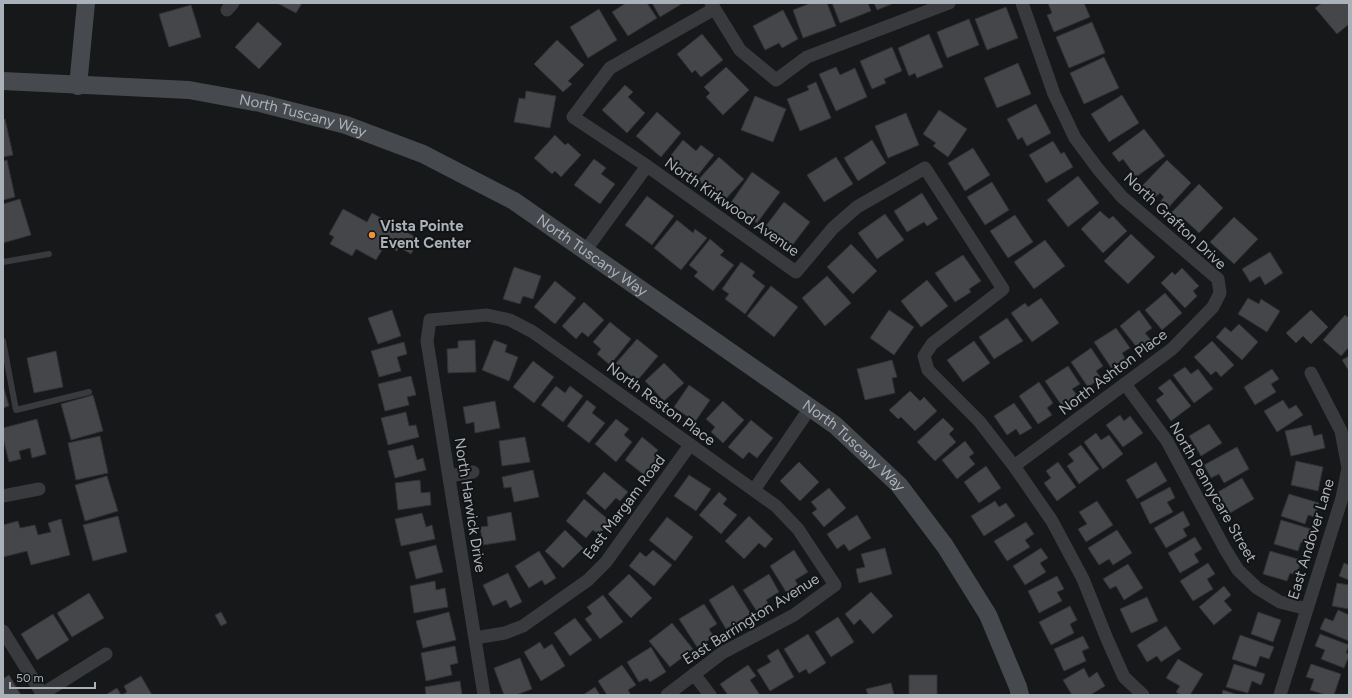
<svg xmlns="http://www.w3.org/2000/svg" width="1352" height="698" font-family="Figtree,sans-serif">
<style>
.building{fill:#444649;stroke:#313235}
.lines{fill:none;stroke-linecap:round;stroke-linejoin:round}
.lane{stroke:#383a3e;stroke-width:6}
.street{stroke:#383a3e;stroke-width:13}
.secondary{stroke:#464a4e;stroke-width:18}
.poi-dot{fill:#f09139;stroke:#121314;stroke-width:1.5}
.labels{text-anchor:middle;dominant-baseline:central;stroke-width:4;stroke-linejoin:round;paint-order:stroke}
.street-label{font-size:15px;fill:#aab1b9;stroke:#121314}
.poi-label{font-size:15px;font-weight:bold;fill:#aab1b9;stroke:#121314;text-anchor:start}
</style>
<rect width="100%" height="100%" fill="#171819"/>
<path class="building" d="M277,3H302L296,13Z
M626,3H647L657,18L628,36L612,12Z
M652,3H683L660,17Z
M811,3H827L836,26L803,38L793,10Z
M832,3H868L871,11L840,23Z
M874,3H894L877,10Z
M1048,3H1084L1090,17L1054,32L1047,15L1052,13Z
M1322,3H1349V24L1337,34L1315,8Z
M191,5L201,37L169,47L159,14Z
M1006,7L1018,38L987,50L975,19Z
M599,9L617,40L588,58L570,27Z
M783,10L798,39L782,48L779,43L765,50L753,26Z
M969,19L979,45L947,58L937,32Z
M258,22L282,44L259,69L235,47Z
M1092,22L1105,53L1069,68L1056,37Z
M702,34L723,60L701,77L695,70L692,73L677,54Z
M929,34L943,67L917,78L915,73L909,76L898,48Z
M557,40L584,65L568,81L572,84L563,92L534,64Z
M892,47L902,71L884,79L886,83L872,89L860,61Z
M1104,57L1119,88L1084,104L1070,73Z
M1018,63L1031,94L997,108L984,78Z
M726,67L749,90L723,115L706,97L710,93L704,87Z
M836,67L840,75L855,68L867,97L836,111L819,74Z
M816,82L831,118L800,131L787,99L809,90L807,86Z
M625,85L633,92L628,97L645,113L627,133L602,110Z
M526,91L556,96L550,128L514,122L519,98L525,99Z
M1122,95L1139,123L1109,142L1091,114Z
M755,96L786,109L773,142L741,130Z
M1036,104L1051,133L1027,146L1022,137L1018,140L1007,119Z
M939,110L967,129L948,157L933,146L936,143L923,134Z
M657,112L681,133L661,157L636,136Z
M906,113L919,145L888,158L875,126Z
M3,119H5L13,155L3,157Z
M1144,129L1165,156L1136,177L1123,159L1119,162L1112,153Z
M555,135L565,145L568,143L581,155L561,177L555,171L552,174L534,158Z
M683,140L696,151L701,145L714,155L694,180L668,159Z
M872,140L886,163L858,181L844,158Z
M1053,141L1061,154L1064,152L1073,167L1046,183L1029,155Z
M973,148L990,175L965,191L948,163Z
M719,157L744,179L723,202L698,180Z
M836,157L853,184L824,202L807,175Z
M594,159L606,168L601,174L615,184L600,204L574,185Z
M7,160L15,197L3,200V161Z
M1167,160L1191,183L1166,210L1159,203L1164,197L1160,193L1153,199L1141,187Z
M752,172L780,192L757,223L730,204Z
M1078,176L1099,203L1068,227L1047,200Z
M992,182L1009,210L985,225L967,197Z
M1199,184L1223,208L1199,233L1184,219L1180,223L1171,213Z
M922,193L938,219L927,226L924,222L907,232L894,211Z
M647,196L674,216L652,245L625,225Z
M20,199L31,235L3,243V204Z
M784,202L810,222L791,247L765,227Z
M343,209L367,222L372,213L419,239L411,254L399,247L397,251L385,245L376,260L356,249L352,256L330,244L334,237L329,234Z
M1100,211L1109,219L1113,216L1127,231L1103,253L1081,229Z
M885,214L904,240L877,259L858,233Z
M1015,215L1033,242L1008,258L990,231Z
M1234,217L1258,239L1234,264L1210,242Z
M677,220L693,233L695,229L707,238L681,270L654,248Z
M1131,234L1155,257L1128,284L1104,261Z
M710,239L724,251L720,255L734,265L713,291L694,276L698,272L689,265Z
M1045,240L1065,266L1034,289L1014,262Z
M851,244L877,271L853,294L827,267Z
M1270,252L1283,273L1265,285L1260,276L1250,282L1242,269Z
M963,255L981,281L969,289L971,292L955,302L935,273Z
M741,262L755,272L752,276L765,286L745,314L725,299L729,294L722,289Z
M514,267L541,276L533,299L523,296L520,304L503,299Z
M1182,268L1199,286L1193,291L1197,296L1185,308L1161,283L1172,272L1175,275Z
M827,276L851,303L825,326L802,298Z
M927,280L948,306L921,327L901,301Z
M555,281L576,298L555,324L534,307Z
M771,286L798,307L774,337L747,316Z
M1165,293L1182,313L1162,330L1145,310Z
M1041,298L1059,323L1032,342L1011,313L1025,303L1028,307Z
M1248,298L1259,304L1261,299L1280,311L1267,332L1238,314Z
M584,302L604,320L588,337L582,332L576,339L562,326Z
M392,310L401,336L378,344L368,318Z
M889,310L914,327L894,355L870,338Z
M1139,310L1152,328L1145,333L1151,340L1139,350L1120,326Z
M1311,310L1328,327L1311,344L1303,336L1296,343L1286,333Z
M1345,315L1349,318V347L1341,356L1323,340Z
M1007,318L1023,341L994,359L979,337Z
M610,322L631,339L610,365L597,354L601,349L593,342Z
M1239,324L1258,342L1242,360L1216,337L1225,327L1231,332Z
M1116,328L1130,348L1122,353L1126,360L1112,369L1094,342Z
M637,339L658,356L637,381L616,363Z
M475,340L476,372L448,373L447,349L458,348V341Z
M494,340L507,345L505,352L518,357L509,381L482,370Z
M974,341L990,363L963,382L947,360Z
M1212,341L1234,365L1221,377L1216,371L1211,375L1194,357Z
M404,342L407,354L397,357L401,371L379,377L371,351Z
M1091,348L1103,366L1096,371L1101,378L1088,387L1071,362Z
M56,351L63,387L34,393L27,358Z
M1349,356V371L1342,360Z
M892,360L897,377L892,378L895,393L865,400L857,369Z
M533,361L554,377L534,403L513,387Z
M664,363L684,383L664,401L645,381Z
M1068,366L1080,384L1072,389L1078,396L1062,406L1045,381Z
M1185,367L1191,374L1198,369L1213,389L1194,403L1173,375Z
M1272,369L1279,379L1271,384L1276,392L1255,405L1244,387Z
M411,376L416,395L407,397L409,405L385,411L378,384Z
M1170,379L1191,406L1171,421L1156,400L1164,394L1158,388Z
M1039,382L1053,403L1047,408L1052,415L1038,424L1019,396Z
M3,385L9,406L3,408Z
M689,385L710,400L695,422L674,407Z
M556,386L565,393L570,386L583,396L563,422L541,405Z
M910,391L920,401L924,397L937,411L915,431L901,417L898,419L889,410Z
M93,395L103,431L71,440L61,404Z
M587,400L596,407L592,413L605,423L589,443L567,426Z
M1283,400L1289,409L1296,405L1303,415L1277,432L1264,411Z
M495,401L500,428L475,433L474,422L466,424L463,407Z
M723,401L744,420L723,443L711,432L715,427L706,419Z
M1014,403L1032,428L1020,435L1016,429L1007,435L994,416Z
M406,412L409,426L416,425L419,437L388,445L381,418Z
M1120,415L1124,421L1130,416L1143,433L1123,447L1106,425Z
M943,418L954,429L949,434L956,442L935,461L917,442Z
M37,419L46,454L32,458L30,448L19,451L21,459L9,462L3,438V428Z
M616,419L629,429L624,435L632,442L616,462L595,444Z
M751,420L773,438L757,458L749,452L743,459L728,447Z
M1209,424L1222,443L1201,456L1189,436Z
M1311,425L1314,436L1322,434L1325,448L1291,456L1285,431Z
M1096,433L1101,440L1109,435L1123,454L1103,469L1084,442Z
M100,436L108,473L76,480L68,443Z
M525,437L530,462L502,466L499,441Z
M642,437L658,450L655,454L661,459L647,477L625,460Z
M965,441L974,453L969,457L975,464L957,479L942,460Z
M413,445L417,460L423,458L426,470L395,478L388,451Z
M1081,445L1099,469L1079,484L1067,466L1074,461L1068,454Z
M1237,447L1249,469L1224,483L1219,474L1211,478L1204,465Z
M1296,461L1323,467L1318,491L1291,485Z
M799,462L819,482L800,501L780,481Z
M1058,462L1076,487L1057,501L1044,483L1051,478L1046,471Z
M1156,462L1167,481L1137,499L1126,480Z
M986,466L1001,488L979,503L964,482Z
M533,470L539,497L514,502L511,487L504,488L502,477Z
M604,472L628,492L620,501L616,498L605,510L586,493Z
M689,475L711,489L696,511L674,496Z
M107,476L118,511L85,521L75,485Z
M1242,478L1254,499L1230,513L1218,492Z
M420,480L421,493L430,492L431,505L398,510L395,483Z
M1170,487L1175,498L1167,502L1173,512L1150,524L1140,503Z
M829,488L846,508L824,527L812,513L817,509L811,502Z
M719,492L727,499L723,504L737,515L721,534L699,515Z
M1289,494L1319,503L1315,517L1308,515L1305,524L1281,516Z
M584,499L610,521L599,535L593,530L586,538L566,521Z
M995,501L999,507L1006,503L1015,516L984,536L971,516Z
M1097,501L1113,525L1086,542L1078,529L1087,524L1079,512Z
M1183,511L1190,525L1183,529L1187,536L1166,548L1154,528Z
M511,512L516,540L483,545L480,527L488,526L487,517Z
M422,513L426,527L432,525L435,539L401,546L395,519Z
M857,515L871,538L849,551L844,544L837,549L827,534Z
M118,516L127,552L93,561L83,525Z
M749,516L773,539L765,548L759,543L744,559L725,541Z
M667,517L693,537L675,561L649,540Z
M61,519L70,555L31,565L27,551L3,557V525L18,521L20,528L35,525L38,535L51,532L48,523Z
M1281,520L1311,529L1307,544L1301,542L1298,551L1274,544Z
M1026,522L1034,534L1025,540L1030,547L1007,561L994,541Z
M565,530L583,548L563,568L545,551Z
M1117,530L1132,553L1113,565L1109,559L1099,565L1088,548Z
M1195,537L1202,549L1194,554L1199,562L1180,573L1168,553Z
M436,545L443,572L416,579L409,552Z
M885,548L892,574L859,583L856,569L865,567L861,554Z
M1041,548L1048,558L1040,563L1046,572L1025,585L1013,566Z
M653,550L672,565L654,586L629,566L640,552L646,557Z
M794,550L808,572L795,580L800,588L788,595L770,566Z
M539,551L556,578L545,585L542,580L529,588L515,566Z
M1270,551L1301,560L1297,575L1290,573L1287,581L1263,574Z
M1208,563L1215,574L1207,579L1213,589L1193,601L1180,581Z
M1344,563L1349,565V580L1339,576Z
M1128,564L1143,588L1124,600L1116,586L1110,589L1103,579Z
M508,573L522,602L510,608L506,600L493,606L483,585Z
M629,574L652,598L631,618L608,594Z
M769,574L779,592L766,600L770,606L758,613L743,590Z
M1057,576L1064,589L1057,592L1062,601L1039,613L1028,591Z
M435,581L436,590L445,588L448,607L414,613L410,586Z
M1337,583L1349,585V609L1332,606Z
M733,585L751,614L726,629L709,600Z
M1224,586L1231,595L1224,601L1232,610L1214,625L1199,607Z
M871,592L893,616L873,634L860,619L854,625L845,614Z
M89,593L104,618L72,637L57,613Z
M603,595L623,622L600,639L585,619L592,614L587,607Z
M1147,597L1158,621L1131,633L1120,609Z
M704,604L717,624L709,629L714,637L697,647L679,619Z
M1070,606L1077,620L1070,624L1074,633L1051,645L1039,622Z
M1338,610L1349,615V641L1320,629L1325,618L1333,621Z
M221,612L227,623L221,626L215,615Z
M449,612L456,640L423,648L416,621Z
M1258,612L1281,620L1273,642L1251,634Z
M53,614L69,640L37,660L21,634Z
M838,617L854,642L831,657L815,632Z
M575,618L592,640L570,656L554,633Z
M672,623L693,649L670,667L649,641Z
M1166,626L1181,649L1161,662L1157,656L1147,662L1137,645Z
M808,634L826,663L809,674L806,669L799,673L784,649Z
M1320,634L1349,645L1346,653L1349,654V656L1344,668L1321,659L1325,650L1315,646Z
M1240,635L1274,647L1269,659L1260,656L1256,667L1232,659Z
M1083,636L1089,648L1082,651L1086,661L1064,671L1054,649Z
M540,642L544,649L552,644L565,666L541,681L524,652Z
M455,646L458,663L450,665L452,675L426,681L421,653Z
M651,647L666,672L650,682L647,678L639,682L627,662Z
M778,649L794,677L770,691L757,670L771,662L767,656Z
M520,658L532,689L516,695H504L494,668Z
M1178,659L1203,674L1190,695H1181L1176,692L1180,686L1166,678Z
M1234,664L1265,674L1261,685L1252,681L1248,693L1226,687Z
M1311,664L1341,674L1334,695H1326L1310,690L1314,679L1306,677Z
M622,665L636,685L628,690L631,695H607L598,681Z
M748,665L756,676L750,680L760,695H728L720,684Z
M1084,668L1089,678L1097,672L1105,686L1090,695H1072L1063,680Z
M9,675L21,695H3V679Z
M909,675H937V695H909Z
M141,676L152,695H122L127,692L124,686Z
M460,681L462,695H426L425,687Z
M891,683L894,695H868L866,689Z
M595,687L600,695H583Z
M117,688L121,695H107V694Z
M1223,690L1238,695H1222Z"/>
<g class="lines">
<path class="lane" d="M3,262L49,254
M3,341L16,410L89,392"/>
<path class="street" d="M711,3L740,50L776,80L807,57L949,3
M714,9L610,68L573,117L647,166L796,272L833,228L857,207L925,168L1003,289L932,344L924,356L928,370L979,421L1014,466L1052,521L1083,579L1107,639L1124,677L1143,695
M227,10L233,3
M585,251L647,166
M1125,384L1167,441L1225,549L1238,570L1257,588L1280,602L1307,609
M1014,466L1172,349L1213,307L1220,293L1218,279L1122,197L1098,169L1075,138L1054,94L1022,3
M449,476L473,472
M754,490L810,408
M3,496L39,489
M3,631L43,695
M475,638L505,633L523,626L588,580L606,562L690,445
M694,674L710,695
M42,694L106,654
M484,695L427,341L430,320L487,315L510,320L533,332L776,506L798,529L835,585L794,615L722,653L667,695
M1280,695L1342,498L1348,468L1341,431L1311,373"/>
<g class="secondary">
<path id="s1" d="M3,81L189,90L260,103L346,125L423,154L514,201L835,425L899,485L945,546L988,615L1018,687L1020,695"/>
<path d="M78,86L86,3"/>
</g>
</g>
<circle class="poi-dot" cx="372" cy="235" r="4"/>
<g class="labels">
<g class="street-label">
<text stroke="none"><textPath href="#s1" startOffset="303">North Tuscany Way</textPath></text>
<text transform="translate(732 207) rotate(35)">North Kirkwood Avenue</text>
<text transform="translate(1175 221) rotate(43)">North Grafton Drive</text>
<text stroke="none"><textPath href="#s1" startOffset="627">North Tuscany Way</textPath></text>
<text transform="translate(1113 372) rotate(-37)">North Ashton Place</text>
<text transform="translate(661 404) rotate(36)">North Reston Place</text>
<text stroke="none"><textPath href="#s1" startOffset="951">North Tuscany Way</textPath></text>
<text transform="translate(1213 492) rotate(60)">North Pennycare Street</text>
<text transform="translate(470 505) rotate(81)">North Harwick Drive</text>
<text transform="translate(624 507) rotate(-53)">East Margam Road</text>
<text transform="translate(1311 539) rotate(-73)">East Andover Lane</text>
<text transform="translate(751 619) rotate(-32)">East Barrington Avenue</text>
</g>
<g class="poi-label">
<text x="380" y="226">Vista Pointe<tspan x="380" dy="17">Event Center</tspan></text>
</g>
</g>
<rect width="1352" height="698" fill="none" stroke="#aab1b9" stroke-width="8"/>
<path d="M10 682v6h85v-6" fill="none" stroke="#aab1b9" stroke-width="2"/>
<text x="16" y="682" font-size="12" fill="#aab1b9" stroke="#121314" stroke-width="3" paint-order="stroke">50 m</text>
</svg>
